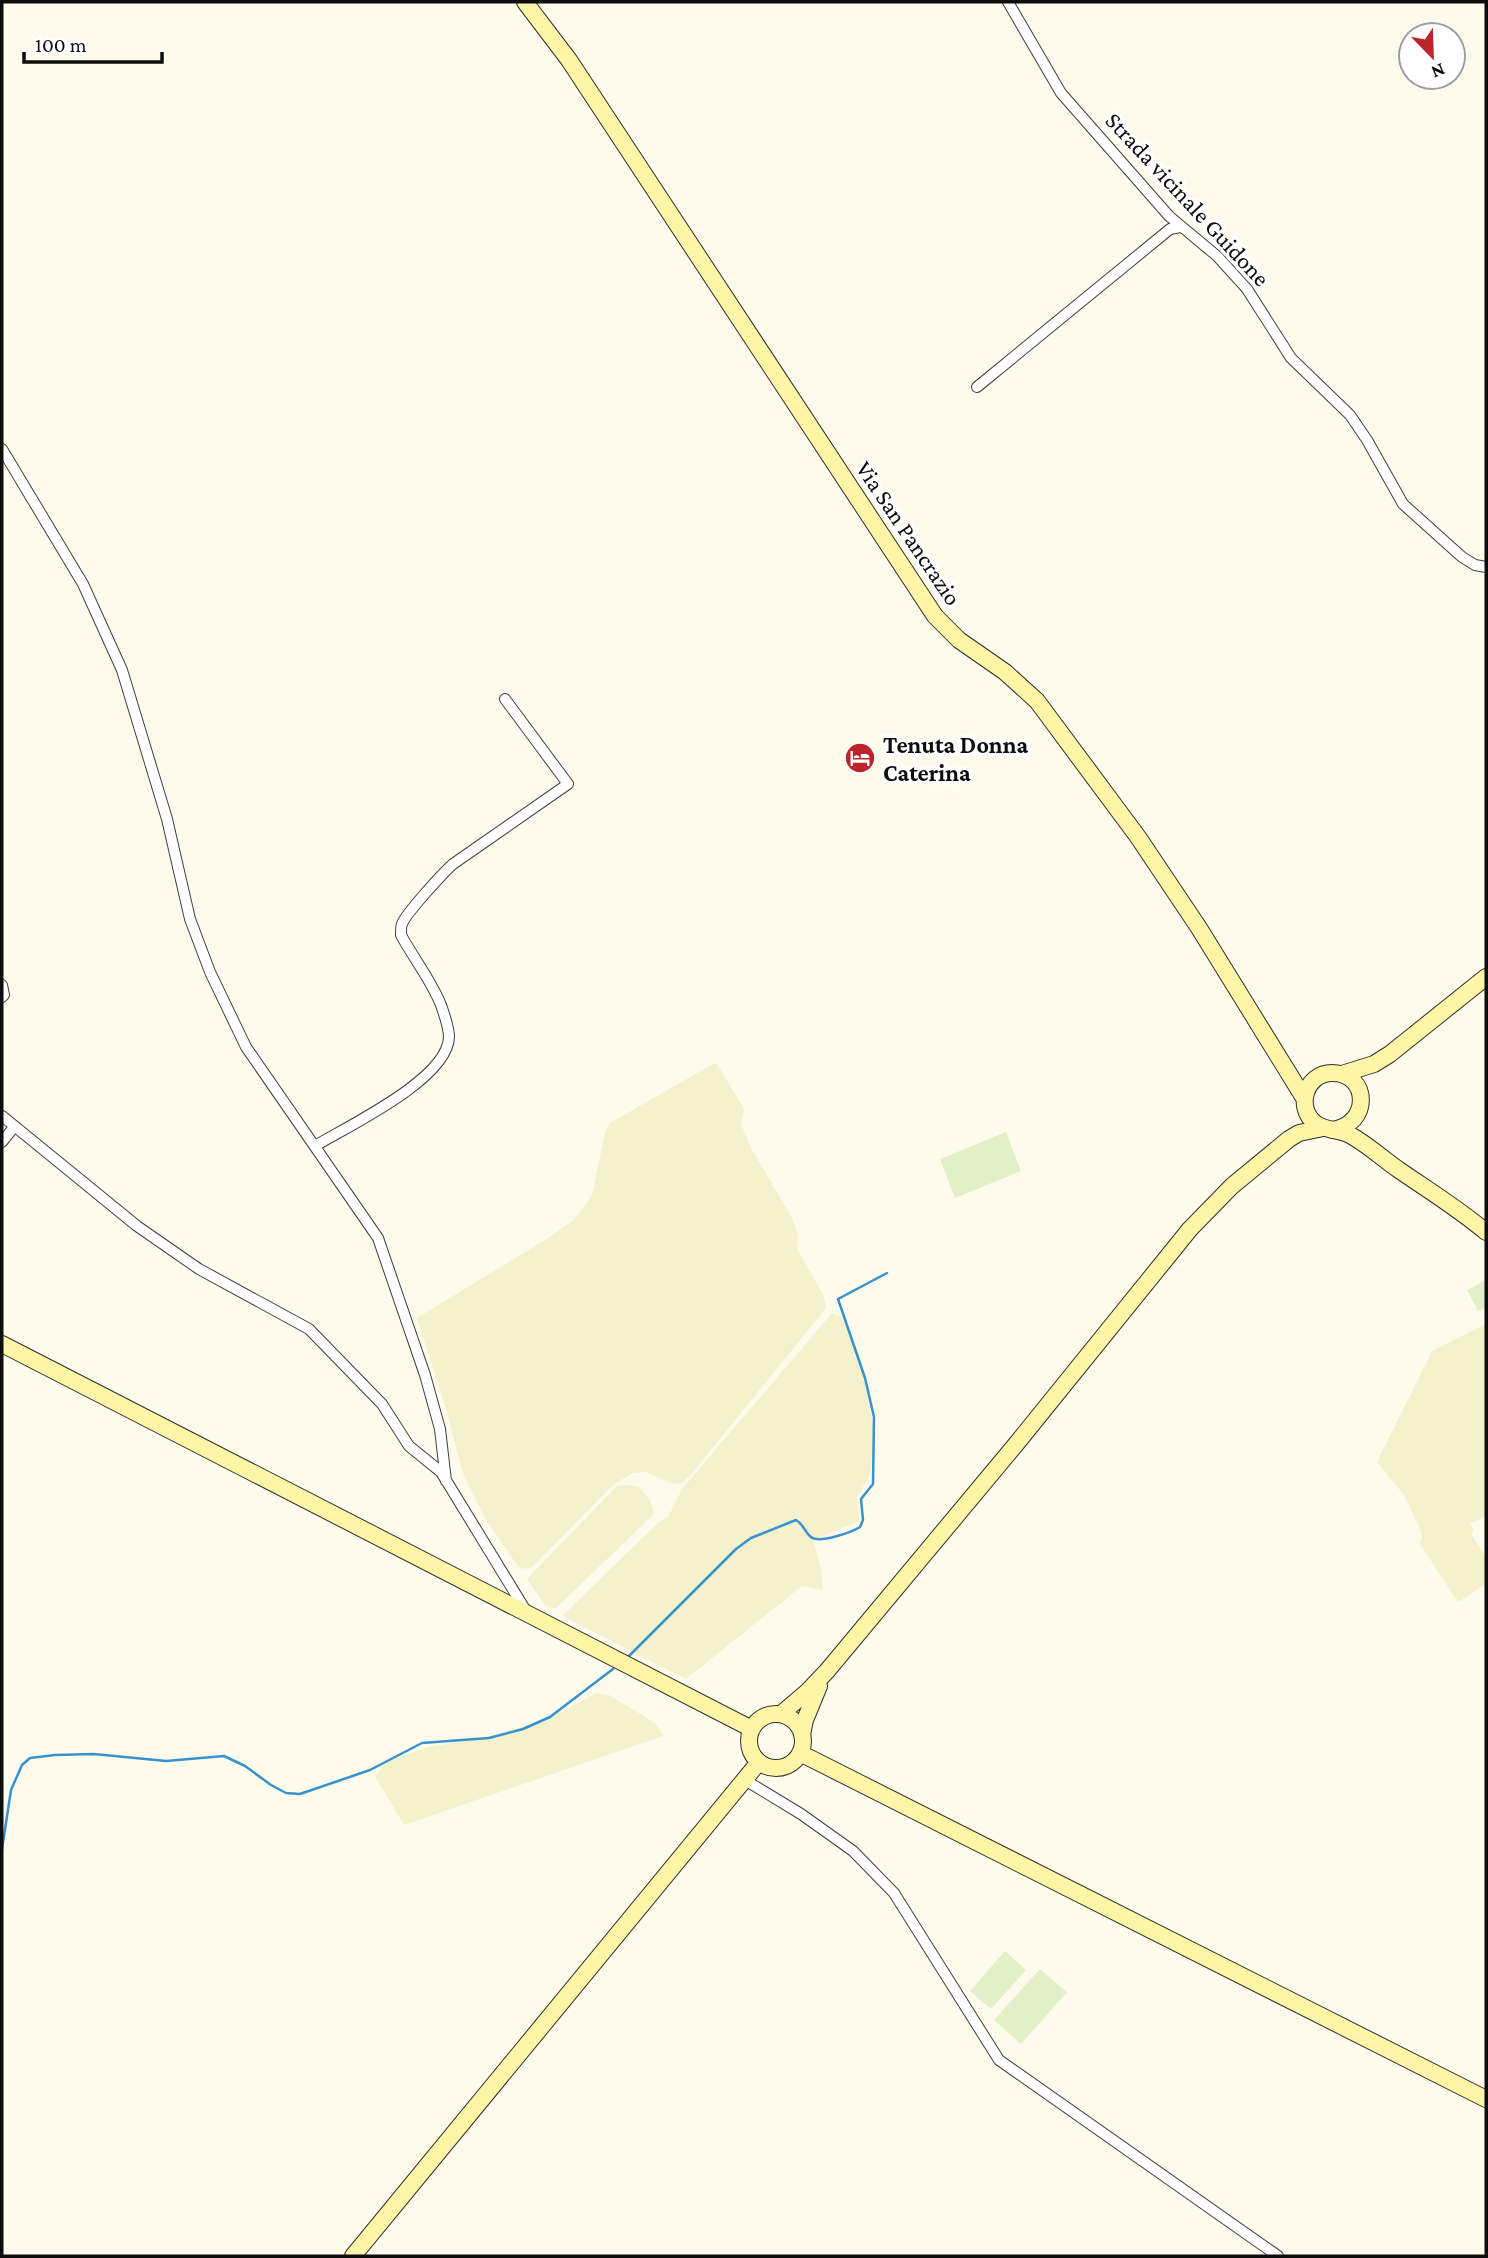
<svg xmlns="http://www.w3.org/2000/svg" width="1488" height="2258" font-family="'Crimson Pro',serif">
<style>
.farmland{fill:#f5f1cc}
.pitch{fill:#e2f0c8}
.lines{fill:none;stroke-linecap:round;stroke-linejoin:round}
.stream{stroke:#3792ce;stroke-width:2.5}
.street-casing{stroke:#404040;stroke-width:12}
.secondary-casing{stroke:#2f2f2f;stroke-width:18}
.street{stroke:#fff;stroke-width:10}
.secondary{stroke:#fff5a7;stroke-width:16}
.labels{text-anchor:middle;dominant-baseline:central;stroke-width:7;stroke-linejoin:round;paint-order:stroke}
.street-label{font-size:24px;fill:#0d0d0d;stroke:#fff}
.poi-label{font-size:24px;font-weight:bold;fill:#0d0d0d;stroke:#fff;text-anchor:start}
</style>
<rect width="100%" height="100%" fill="#fffbec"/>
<path class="farmland" d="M713,1064H717L744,1109L741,1124L751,1148L792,1218L798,1235L797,1249L824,1296L826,1308L690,1476L681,1483L673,1484L646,1472L633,1473L614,1484L532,1567L523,1569L517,1565L484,1517L462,1471L447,1412L417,1318L545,1240L575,1219L592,1195L605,1133L610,1123Z
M832,1313L842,1317L859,1355L874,1428L870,1475L857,1497L859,1521L813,1540L821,1569L823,1590L802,1586L686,1679L562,1616L659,1522L668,1517L682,1489Z
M1486,1324V1516L1470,1524L1474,1531L1471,1534L1486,1557V1584L1458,1602L1420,1544L1422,1538L1421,1531L1404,1495L1377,1462L1432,1351Z
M629,1485L638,1486L650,1500L654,1514L555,1609L545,1605L527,1579L617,1486Z
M596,1693L609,1695L655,1723L663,1736L404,1825L375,1776L386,1763L400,1757L428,1747L478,1739L530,1725L566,1710Z"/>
<path class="pitch" d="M1006,1132L1021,1171L955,1198L940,1159Z
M1486,1280V1307L1478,1311L1467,1290Z
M1005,1951L1026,1970L991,2009L970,1991Z
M1040,1969L1067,1992L1021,2044L994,2020Z"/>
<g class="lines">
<path class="stream" d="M628,1657L736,1549L751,1538L796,1520C804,1524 804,1532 811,1537C819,1544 852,1532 860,1527L863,1520L861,1499L873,1484L874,1417L865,1378L838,1299L887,1273
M2,1849L11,1790L22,1765L30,1758L55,1755L94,1754L166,1761L224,1756L245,1766L271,1785L286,1793L300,1794L370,1770L422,1743L489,1738L523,1729L550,1717L613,1669"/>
<g class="street-casing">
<path id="street" d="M1008,2L1061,93L1169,216L1217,256L1247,289L1291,358L1350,415L1367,440L1403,504L1462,557L1475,565L1486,567
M977,387L1170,229L1180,227
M2,449L83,584L122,670L167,819L190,919L210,972L246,1047L378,1238L425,1375L440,1429L446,1481
M2,985L4,995L2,997
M2,1116L137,1226L199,1269L309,1329L382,1404L409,1446L441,1472L526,1611
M2,1142L14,1127
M315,1146C348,1126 448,1079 449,1037C449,1027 444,1014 441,1005C431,980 414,959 401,935C401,933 401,926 402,924C406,913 444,872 453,864L568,784L505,699
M745,1780L801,1814L853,1851L894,1893L999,2060L1278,2256"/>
</g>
<g class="secondary-casing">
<path id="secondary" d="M525,2L569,60L935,616L959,640L1005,672L1037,701L1138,837L1199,928L1304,1098
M1342,1074L1374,1064L1390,1054L1486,977
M1332,1130C1371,1125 1370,1073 1332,1073C1306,1073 1295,1107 1315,1123C1325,1131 1339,1129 1350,1135C1367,1144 1383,1159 1399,1170C1428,1190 1459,1209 1486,1232
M2,1344L752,1729
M781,1714L808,1691L827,1671L1017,1443L1190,1229L1232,1186L1289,1139L1299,1133L1323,1128
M749 1741a27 27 0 1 1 54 0a27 27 0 1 1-54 0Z
M802,1735L805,1720L819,1686
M800,1753L1486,2099
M353,2256L759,1762"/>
</g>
<use href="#street" class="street"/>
<use href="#secondary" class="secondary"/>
</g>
<defs>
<g id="hotel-disc" transform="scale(1.575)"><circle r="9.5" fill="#be232b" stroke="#fff"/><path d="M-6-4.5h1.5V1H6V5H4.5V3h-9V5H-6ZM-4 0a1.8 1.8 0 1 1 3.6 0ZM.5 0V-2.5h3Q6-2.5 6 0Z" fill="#fff"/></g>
</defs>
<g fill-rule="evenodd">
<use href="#hotel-disc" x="860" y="758"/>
</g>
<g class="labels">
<g class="street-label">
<text transform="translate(1188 199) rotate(47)">Strada vicinale Guidone</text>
<text transform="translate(909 533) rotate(56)">Via San Pancrazio</text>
</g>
<g class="poi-label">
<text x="883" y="744">Tenuta Donna<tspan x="883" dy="28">Caterina</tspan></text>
</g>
</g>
<rect width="1488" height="2258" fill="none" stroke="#0d0d0d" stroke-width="7"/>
<g transform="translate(1432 56) rotate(157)"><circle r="33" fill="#ffffff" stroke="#9e9e9e" stroke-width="2"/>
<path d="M0-5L12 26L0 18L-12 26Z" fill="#be232b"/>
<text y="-10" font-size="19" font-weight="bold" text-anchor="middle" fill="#0d0d0d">N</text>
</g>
<path d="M24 52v10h138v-10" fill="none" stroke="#0d0d0d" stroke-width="3.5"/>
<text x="35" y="52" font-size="21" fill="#0d0d0d" stroke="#ffffff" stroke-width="5" paint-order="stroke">100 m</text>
</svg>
